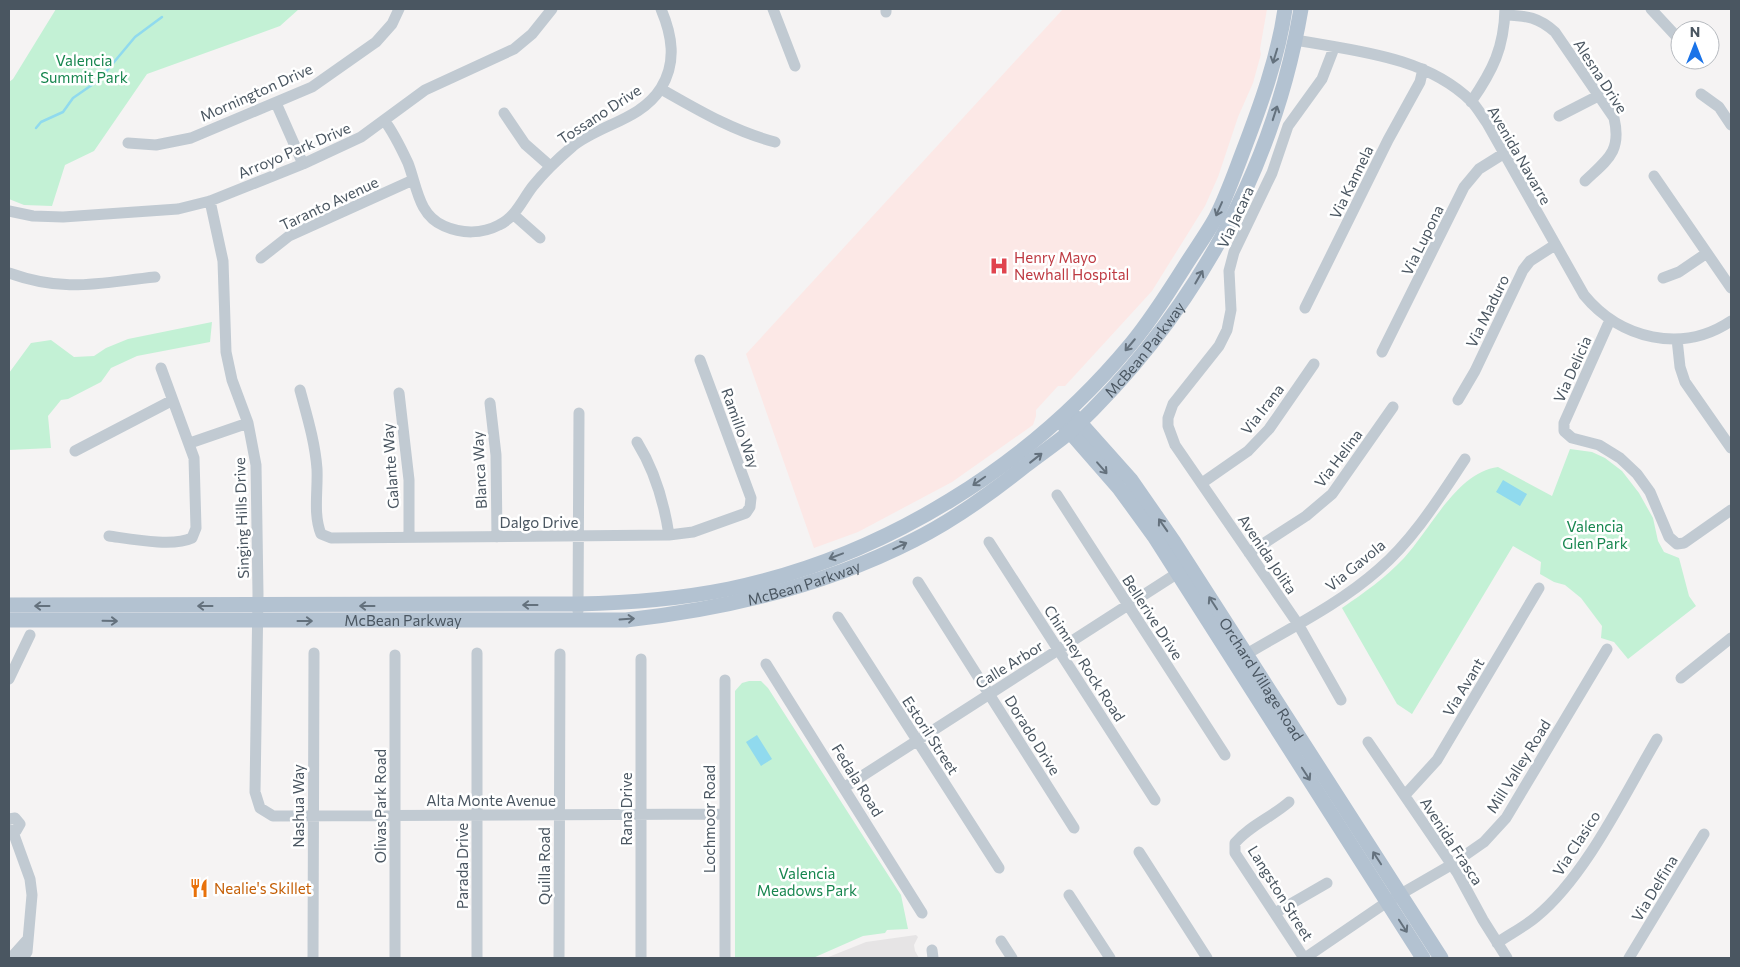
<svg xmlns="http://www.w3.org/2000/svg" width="1740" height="967" font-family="Commissioner,sans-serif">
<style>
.education{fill:#e6e4e5}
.medical{fill:#fce8e6}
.green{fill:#c3f1d5}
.water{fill:#90daee}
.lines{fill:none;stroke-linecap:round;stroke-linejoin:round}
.stream{stroke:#90daee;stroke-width:2.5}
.minor{stroke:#c1cad2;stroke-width:11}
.major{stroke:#b3c2d1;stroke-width:15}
.oneway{stroke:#64717d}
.labels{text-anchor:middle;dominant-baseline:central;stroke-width:5;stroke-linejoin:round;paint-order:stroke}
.park-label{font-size:15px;fill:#17864f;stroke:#fff}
.street-label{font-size:15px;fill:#4a5661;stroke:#fff}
.health-label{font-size:15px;fill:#be3a42;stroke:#fff;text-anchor:start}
.food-label{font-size:15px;fill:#c56008;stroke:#fff;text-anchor:start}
</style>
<rect width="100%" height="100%" fill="#f5f3f3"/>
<path class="education" d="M916,935L918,937L914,945L915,951L919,958H826L866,942Z"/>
<path class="medical" d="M1063,9H1267L1260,49L1261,54L1253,83L1238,117L1218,177L1205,206L1152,291L1065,386H1058L1036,410V416L1033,425L952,482L858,532L814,548L746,354Z"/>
<path class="green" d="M56,9H299L280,26L147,74L94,151L65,165L52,206L24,205L9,199V82L13,79Z
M212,322L210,342L137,356L111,368L101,382L68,399L61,400L48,416L51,448L9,450V373L31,343L51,340L74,357L94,356L106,348L128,339Z
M1570,449L1592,452L1605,458L1622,471L1639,493L1653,518L1658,541L1664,552L1679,558L1689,596L1696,606L1628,659L1614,642L1601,638L1602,626L1581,598L1565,585L1554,582L1540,574L1541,562L1513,546L1412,714L1397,704L1342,608C1364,593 1385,578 1404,558C1430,530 1457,472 1498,467L1552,496Z
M749,681H761L768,688L901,895L908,929L887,930L885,933L863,936L813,958H735V691L742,683Z"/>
<path class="water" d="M1503,480L1527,494L1520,506L1496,492Z
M757,735L772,759L761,766L746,742Z"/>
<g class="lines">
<path class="stream" d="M36,128L41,122L63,112L73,98L99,80L135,37L162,17"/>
<path class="minor" d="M773,9L795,66
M886,9V12
M1651,9L1676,36
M1505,15C1528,16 1538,17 1555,32L1614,118C1622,152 1607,160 1585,181
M1296,40C1355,51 1425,56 1471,101C1477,107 1482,116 1487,123L1584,295C1620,339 1682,354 1731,321
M1334,48L1322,79L1288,126L1272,173L1234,252L1229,271L1231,310L1227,330L1219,346L1173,404L1168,418V426L1175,445L1298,624L1341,700
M661,89C698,110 733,131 775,142
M1701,94L1719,107L1731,125
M1471,102C1493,70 1504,48 1505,9
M276,103L303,164
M504,113L525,144L550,166
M1559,116L1598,96
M384,120C394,133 401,148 408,163C417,186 418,215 444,226C462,234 482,234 499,225C516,217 522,200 533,186C545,171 559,158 573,146C601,124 641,120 661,88C677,62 672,35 661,9
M128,143L156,145L191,138L312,87L376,42L392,24L399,9
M1654,176L1731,288
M210,201L223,261L226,352L232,380L248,423L256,465L258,594L255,792L260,808L273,816L724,814
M9,211L33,216L63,217L178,209L210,201L303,164L361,137L425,90L514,49L532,34L552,9
M514,215L540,238
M261,258L289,236L413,180
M9,273C65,293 98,283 155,277
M1663,278L1679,272L1707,253
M1305,308L1388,140L1420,82L1423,69
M1610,320L1564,423V431L1572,438L1599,445L1620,458L1637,474L1650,492L1669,537L1677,544L1684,543L1731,510
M1677,339L1680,367L1685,382L1731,448
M1382,352L1464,187L1479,169L1503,154
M300,390C307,416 315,442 317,469C318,491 313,514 321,534L331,538L669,535L693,532L746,513L750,507L751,498L700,360
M399,393L409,480V536
M1458,400L1475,371L1523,270L1530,261L1555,245
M490,403L496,455L497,537
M637,442C655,471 664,502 669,535
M190,443L248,423
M75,451L171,401
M1202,483L1248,451L1269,429L1314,364
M1057,495L1225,755
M109,536C131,539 173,547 192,538L196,528L194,458L161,368
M989,542L1155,800
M1249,553L1306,516L1332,494L1393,407
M918,582L1074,828
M578,611L579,413
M838,617L999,868
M477,653V958
M395,655V958
M1240,658C1286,630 1337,606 1378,570C1414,539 1439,498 1465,459
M641,659V958
M766,664L922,913
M1681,678L1731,638
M9,679L30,635
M725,680V958
M1368,742L1458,874L1483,920L1507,958
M845,787L1184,569
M1405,795L1437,760L1539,588
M1289,802C1272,817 1249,826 1235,843V853L1304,958
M9,819L15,818L20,824L16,831L9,830
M13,832L30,879L32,895L27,952L23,958
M1139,852L1207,958
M1069,895L1110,958
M1275,913L1327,883
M1001,941L1012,958
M1497,943C1510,934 1524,927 1536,917C1586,876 1624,795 1657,739
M932,950L933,958
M11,958L28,939
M313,958L314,653
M559,958L560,654
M1305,958L1387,902L1451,865L1484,842L1506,818L1607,649
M1629,958L1704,834"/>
<g class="major">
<path id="s1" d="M1073,415L1131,480L1174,542L1441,958"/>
<path d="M1064,425L1119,488L1154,536L1423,958"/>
<path d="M9,605L578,604C629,603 679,599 729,589C884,557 1030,466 1131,344C1151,320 1168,293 1185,266C1195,250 1206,235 1215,219C1226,198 1234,175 1242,154C1260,107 1278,58 1285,9"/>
<path id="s2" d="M9,620H626C727,609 824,586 914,540C954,520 990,494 1025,466C1040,454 1057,443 1072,430C1192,316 1273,173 1301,9"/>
</g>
</g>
<defs><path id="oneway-shaft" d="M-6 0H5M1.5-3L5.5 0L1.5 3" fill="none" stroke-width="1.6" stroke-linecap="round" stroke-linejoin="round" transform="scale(1.25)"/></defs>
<g class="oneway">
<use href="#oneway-shaft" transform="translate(1275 56) rotate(107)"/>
<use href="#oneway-shaft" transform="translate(1275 113) rotate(-72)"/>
<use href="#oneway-shaft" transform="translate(1219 209) rotate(114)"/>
<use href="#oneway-shaft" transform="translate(1199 277) rotate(-60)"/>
<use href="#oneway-shaft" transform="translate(1130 345) rotate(130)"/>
<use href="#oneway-shaft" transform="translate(1036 458) rotate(-38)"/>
<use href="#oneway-shaft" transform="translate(1102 468) rotate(49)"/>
<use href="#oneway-shaft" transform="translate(979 481) rotate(145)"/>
<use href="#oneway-shaft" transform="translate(1163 525) rotate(-125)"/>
<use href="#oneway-shaft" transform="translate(900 546) rotate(-25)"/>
<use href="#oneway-shaft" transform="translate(836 556) rotate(159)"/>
<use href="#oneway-shaft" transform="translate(1213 603) rotate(-123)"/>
<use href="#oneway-shaft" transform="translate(530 605) rotate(180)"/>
<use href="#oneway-shaft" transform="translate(42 606) rotate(-180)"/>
<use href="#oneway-shaft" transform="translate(205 606) rotate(-180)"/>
<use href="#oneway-shaft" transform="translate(367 606) rotate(180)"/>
<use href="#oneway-shaft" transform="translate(627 619) rotate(-4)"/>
<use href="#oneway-shaft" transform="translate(110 621) rotate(1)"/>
<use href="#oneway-shaft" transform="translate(305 621)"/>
<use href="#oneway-shaft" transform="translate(1306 774) rotate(57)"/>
<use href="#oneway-shaft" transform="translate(1377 858) rotate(-123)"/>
<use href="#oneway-shaft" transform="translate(1403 926) rotate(57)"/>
</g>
<defs>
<g id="hospital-bare" transform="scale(1.5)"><path d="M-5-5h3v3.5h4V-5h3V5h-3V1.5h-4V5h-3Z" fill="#e0444e" stroke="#fff" stroke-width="2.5" paint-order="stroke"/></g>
<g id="restaurant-bare" transform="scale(1.5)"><path d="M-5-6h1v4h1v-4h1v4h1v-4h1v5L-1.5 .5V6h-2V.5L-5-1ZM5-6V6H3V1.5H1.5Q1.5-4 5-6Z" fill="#e8710a" stroke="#fff" stroke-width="2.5" paint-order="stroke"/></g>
</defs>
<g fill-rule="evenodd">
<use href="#hospital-bare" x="999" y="266"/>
<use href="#restaurant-bare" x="199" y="888"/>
</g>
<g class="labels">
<g class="park-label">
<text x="84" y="60">Valencia<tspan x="84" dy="17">Summit Park</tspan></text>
<text x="1595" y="526">Valencia<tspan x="1595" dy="17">Glen Park</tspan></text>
<text x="807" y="873">Valencia<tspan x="807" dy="17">Meadows Park</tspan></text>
</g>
<g class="street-label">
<text transform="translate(1601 76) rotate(57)">Alesna Drive</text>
<text transform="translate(256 92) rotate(-24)">Mornington Drive</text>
<text transform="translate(599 114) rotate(-33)">Tossano Drive</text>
<text transform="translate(294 150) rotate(-23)">Arroyo Park Drive</text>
<text transform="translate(1520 155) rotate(60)">Avenida Navarre</text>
<text transform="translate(1351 182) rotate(-64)">Via Kannela</text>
<text transform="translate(329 203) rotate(-25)">Taranto Avenue</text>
<text transform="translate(1235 217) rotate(-65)">Via Jacara</text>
<text transform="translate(1422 240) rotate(-64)">Via Lupona</text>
<text transform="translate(1487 311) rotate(-64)">Via Maduro</text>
<text stroke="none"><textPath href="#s2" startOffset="1219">McBean Parkway</textPath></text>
<text transform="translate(1572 369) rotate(-66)">Via Delicia</text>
<text transform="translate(1262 409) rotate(-52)">Via Irana</text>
<text transform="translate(741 428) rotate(70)">Ramillo Way</text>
<text transform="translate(1338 458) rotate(-53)">Via Helina</text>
<text transform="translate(390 466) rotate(-94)">Galante Way</text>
<text transform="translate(479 470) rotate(-93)">Blanca Way</text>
<text transform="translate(241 518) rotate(-92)">Singing Hills Drive</text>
<text x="539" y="522">Dalgo Drive</text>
<text transform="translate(1268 554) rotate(56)">Avenida Jolita</text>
<text transform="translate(1355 565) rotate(-39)">Via Gavola</text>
<text stroke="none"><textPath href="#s2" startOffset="799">McBean Parkway</textPath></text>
<text transform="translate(1153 617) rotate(57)">Bellerive Drive</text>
<text stroke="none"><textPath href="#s2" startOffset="394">McBean Parkway</textPath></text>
<text transform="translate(1085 663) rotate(57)">Chimney Rock Road</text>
<text transform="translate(1009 664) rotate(-32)">Calle Arbor</text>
<text stroke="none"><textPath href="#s1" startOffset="325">Orchard Village Road</textPath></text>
<text transform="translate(1463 687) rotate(-59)">Via Avant</text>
<text transform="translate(931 735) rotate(57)">Estoril Street</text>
<text transform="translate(1033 735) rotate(58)">Dorado Drive</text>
<text transform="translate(1518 766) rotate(-58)">Mill Valley Road</text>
<text transform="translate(858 780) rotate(58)">Fedala Road</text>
<text x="491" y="800">Alta Monte Avenue</text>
<text transform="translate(298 806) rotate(-90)">Nashua Way</text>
<text transform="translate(380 806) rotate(-90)">Olivas Park Road</text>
<text transform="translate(626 809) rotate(-90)">Rana Drive</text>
<text transform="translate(709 819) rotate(-90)">Lochmoor Road</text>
<text transform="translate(1452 841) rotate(57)">Avenida Frasca</text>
<text transform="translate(1576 843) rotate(-57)">Via Clasico</text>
<text transform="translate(462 866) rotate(-90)">Parada Drive</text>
<text transform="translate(544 866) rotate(-90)">Quilla Road</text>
<text transform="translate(1654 888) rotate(-59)">Via Delfina</text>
<text transform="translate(1281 893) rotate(58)">Langston Street</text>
</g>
<g class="health-label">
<text x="1014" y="257">Henry Mayo<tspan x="1014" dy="17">Newhall Hospital</tspan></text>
</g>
<g class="food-label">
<text x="214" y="888">Nealie's Skillet</text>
</g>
</g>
<rect width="1740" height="967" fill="none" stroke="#4a5661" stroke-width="20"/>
<g transform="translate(1695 45)"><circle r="24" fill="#ffffff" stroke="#b7bbc0"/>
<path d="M0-4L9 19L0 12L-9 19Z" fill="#1a73e8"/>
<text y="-8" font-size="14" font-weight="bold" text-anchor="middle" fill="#4a5661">N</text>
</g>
</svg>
